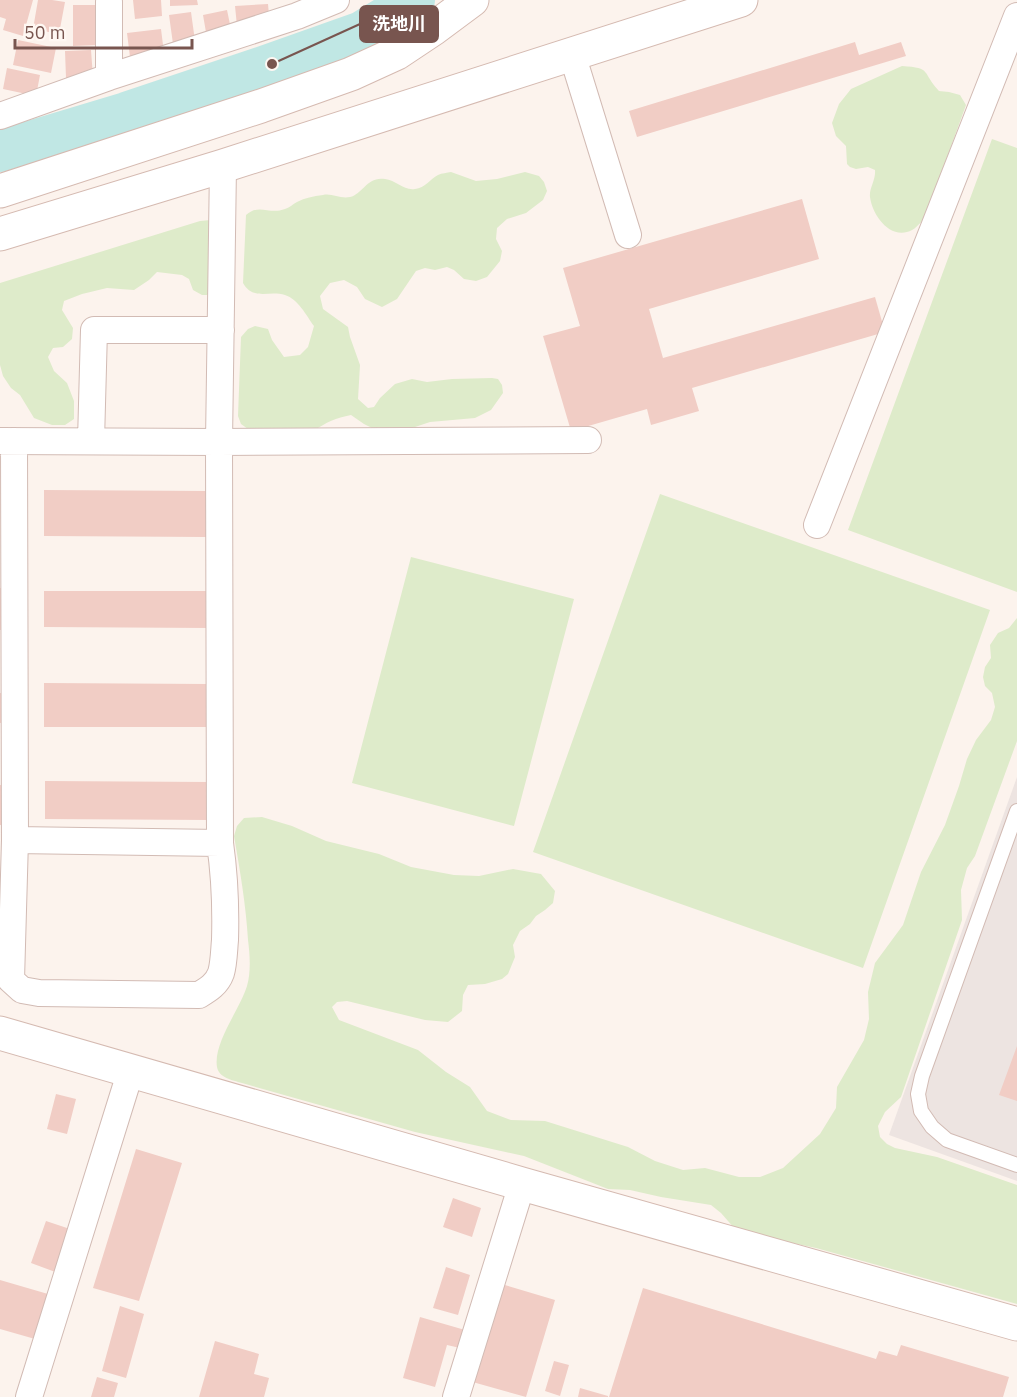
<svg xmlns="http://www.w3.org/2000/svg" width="1017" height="1397" font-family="'IBM Plex Sans','Noto Sans JP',sans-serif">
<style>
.industrial{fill:#ede4e1}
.green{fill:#deebca}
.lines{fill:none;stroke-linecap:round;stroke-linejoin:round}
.river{stroke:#c0e7e4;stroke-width:42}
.building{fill:#f1cdc5}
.lane-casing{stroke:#d2bbb4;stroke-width:16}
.street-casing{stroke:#d2bbb4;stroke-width:28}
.secondary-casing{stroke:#d5bab1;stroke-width:35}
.lane{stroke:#fff;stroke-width:14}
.street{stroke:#fff;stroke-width:26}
.secondary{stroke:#fff;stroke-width:33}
.leader{fill:none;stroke:#78554f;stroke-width:2}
.callout-dot{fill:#78554f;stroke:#fff8f3;stroke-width:2}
.callout{fill:#78554f;stroke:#78554f;stroke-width:2}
.callout-label{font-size:18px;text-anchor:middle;font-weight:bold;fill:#fff}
</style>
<rect width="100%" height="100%" fill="#fcf3ed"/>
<path class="industrial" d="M1017,777V1181L889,1135Z"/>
<path class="green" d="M902,66C933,68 921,72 939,91L949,92L960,95L966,105L925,218C920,223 914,231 907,232C887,237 872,213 870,197C869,188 876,180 875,170L868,167L856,169L850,167L847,164L846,146L836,136L832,123L839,104L851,89Z
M992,139L1017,148V592L848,530Z
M451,172L476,181L497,179L525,172L539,176L544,182L547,191L543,200L526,213L507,219L497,228L496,239L502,251L500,261L487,277L476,281L464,279L454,270L447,267L435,270L425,268L416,271L397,299L382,307L365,299L357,287L344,280L330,283L320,296L323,309L348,327L350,337L360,365L358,399L368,408L374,407L380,398L395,384L412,379L427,382L452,379L492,378L498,379L502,385L503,393L491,410L475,418L430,422L400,432L378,431L364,424L351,415C336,418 326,422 314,431L248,429L241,424L238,416L241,337L248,329L255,326L268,329L272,340L284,357L300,355L308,347L314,326C306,315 298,299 285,295C269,290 253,301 243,283L246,215C259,203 269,215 285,209C289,208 293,204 297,202C305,198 313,196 323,195C332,193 340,199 350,197C363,194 367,176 385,179C396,180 404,191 415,189C425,188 430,179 438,175C442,173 447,173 451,172Z
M211,220L209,295H202L193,290L189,279L182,275L157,272L149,280L134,290L107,288L82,294L64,301L62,310L73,328L72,339L63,347L53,348L48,357L54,371L67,383L74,401V419L65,425H52L34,418L20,395L11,388L3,376L0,365V283L200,221Z
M660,494L990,610L863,968L533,852Z
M411,557L574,599L514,826L352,783Z
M1017,618V741L975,856L967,868L961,890L962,920L901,1097L885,1112L878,1126L880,1137L887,1144L895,1148L937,1157L1017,1185V1304L816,1248L746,1233L735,1229L721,1213L711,1205L661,1197L630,1190L608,1189L524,1156L415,1132L242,1083C232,1080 219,1078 217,1067C213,1043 240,1009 247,986C251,972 250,955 248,940C246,905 240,871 234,836L237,826L244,818L262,817L292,826L326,841L379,854L411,867L454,875L479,876L513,869L541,874L555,891L553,903L545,910L536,916L530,924L520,931L513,945L515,957L508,974L502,979L485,984L468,985L463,995L462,1011L448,1022L425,1020L347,1001L337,1002L332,1007L339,1020L418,1050L446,1072L470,1087L487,1111L511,1120L545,1121L628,1147L655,1161L683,1170L705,1168L739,1177H760L783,1168L820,1134L836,1108L837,1087L864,1040L869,1019L868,992L875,963L903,925L921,872L945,825L959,786L967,759L976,740L991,720L995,707L992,693L985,686L983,677L985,667L991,658L990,645L998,633L1009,628Z"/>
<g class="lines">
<path class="river" d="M0,151L126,113L272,64L362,32L414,0"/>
</g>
<path class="building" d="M0,0H33L23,36L3,30L6,19L0,17Z
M38,0H52L65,2L59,34L33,29Z
M133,0H161L162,16L135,19Z
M170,0H197L198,5L170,6Z
M268,4L269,15L237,26L235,6Z
M73,5H97L98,45L73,46Z
M227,10L232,34L207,38L203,15Z
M191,12L195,41L173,44L169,15Z
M161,29L164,53L130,57L127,33Z
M18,40L56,48L51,73L13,65Z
M855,42L859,55L901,42L906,56L637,137L629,111Z
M91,50L93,77L66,78L65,51Z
M7,68L40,75L36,96L3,89Z
M802,199L819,259L649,309L663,358L875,297L885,332L692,388L699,411L651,425L647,409L571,431L543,336L580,326L563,268Z
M44,490L207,491L206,537L44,536Z
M0,588H3L2,630H0Z
M44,591H209V628L44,627Z
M44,683L208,684V727H44Z
M0,693H2V723H0Z
M45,781L209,782V820L45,819Z
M0,785H4V825H0Z
M1017,1046V1101L999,1095Z
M56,1094L76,1099L67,1134L47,1129Z
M136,1149L182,1163L139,1301L93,1288Z
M453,1198L481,1208L472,1237L443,1227Z
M46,1221L73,1230L58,1273L31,1263Z
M446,1267L470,1275L458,1315L433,1308Z
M0,1280L48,1294L35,1339L0,1329Z
M498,1283L555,1300L526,1397L469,1381Z
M643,1288L876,1359L879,1351L897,1356L901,1345L1009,1377L1003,1397H609Z
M120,1306L144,1314L126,1378L102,1371Z
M420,1317L465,1330L460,1348L447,1345L435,1387L403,1378Z
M215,1341L259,1354L254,1374L269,1378L264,1397H199Z
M554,1361L569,1365L560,1396L545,1391Z
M97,1377L118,1383L114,1397H91Z
M580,1388L608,1396V1397H578Z"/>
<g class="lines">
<g class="lane-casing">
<path id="lane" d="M1017,811L922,1076L918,1094L921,1111L932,1127L947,1140L1017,1165"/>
</g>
<g class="street-casing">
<path id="street" d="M572,54L628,235
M109,77V2
M0,116L109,77L297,16L336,0
M0,441L219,442L588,440
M14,441L15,840L11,980L22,990L39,993L199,995C209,989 217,984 221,973C224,963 224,950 225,940C226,906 225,878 220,843L219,442L223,166
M91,441L94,330H221
M817,525L1017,16
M15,840L220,843
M29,1397L131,1070
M456,1397L522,1184"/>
</g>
<g class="secondary-casing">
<path id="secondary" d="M0,191L261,106L351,74L397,53L433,29L472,0
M0,234L223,166L741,0
M0,1033L522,1184L1017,1324"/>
</g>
<use href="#lane" class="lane"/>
<use href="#street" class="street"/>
<use href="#secondary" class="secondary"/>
</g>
<path class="leader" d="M272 64L360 24"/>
<circle class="callout-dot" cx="272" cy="64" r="6"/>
<rect class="callout" x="360" y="6" width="78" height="36" rx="6"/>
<g class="callout-label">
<text x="399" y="30">洗地川</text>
</g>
<path d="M15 39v9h177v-9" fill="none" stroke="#78554f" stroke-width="3"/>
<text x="24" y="39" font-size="18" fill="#78554f" stroke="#fff8f3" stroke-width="4.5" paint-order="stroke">50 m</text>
</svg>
